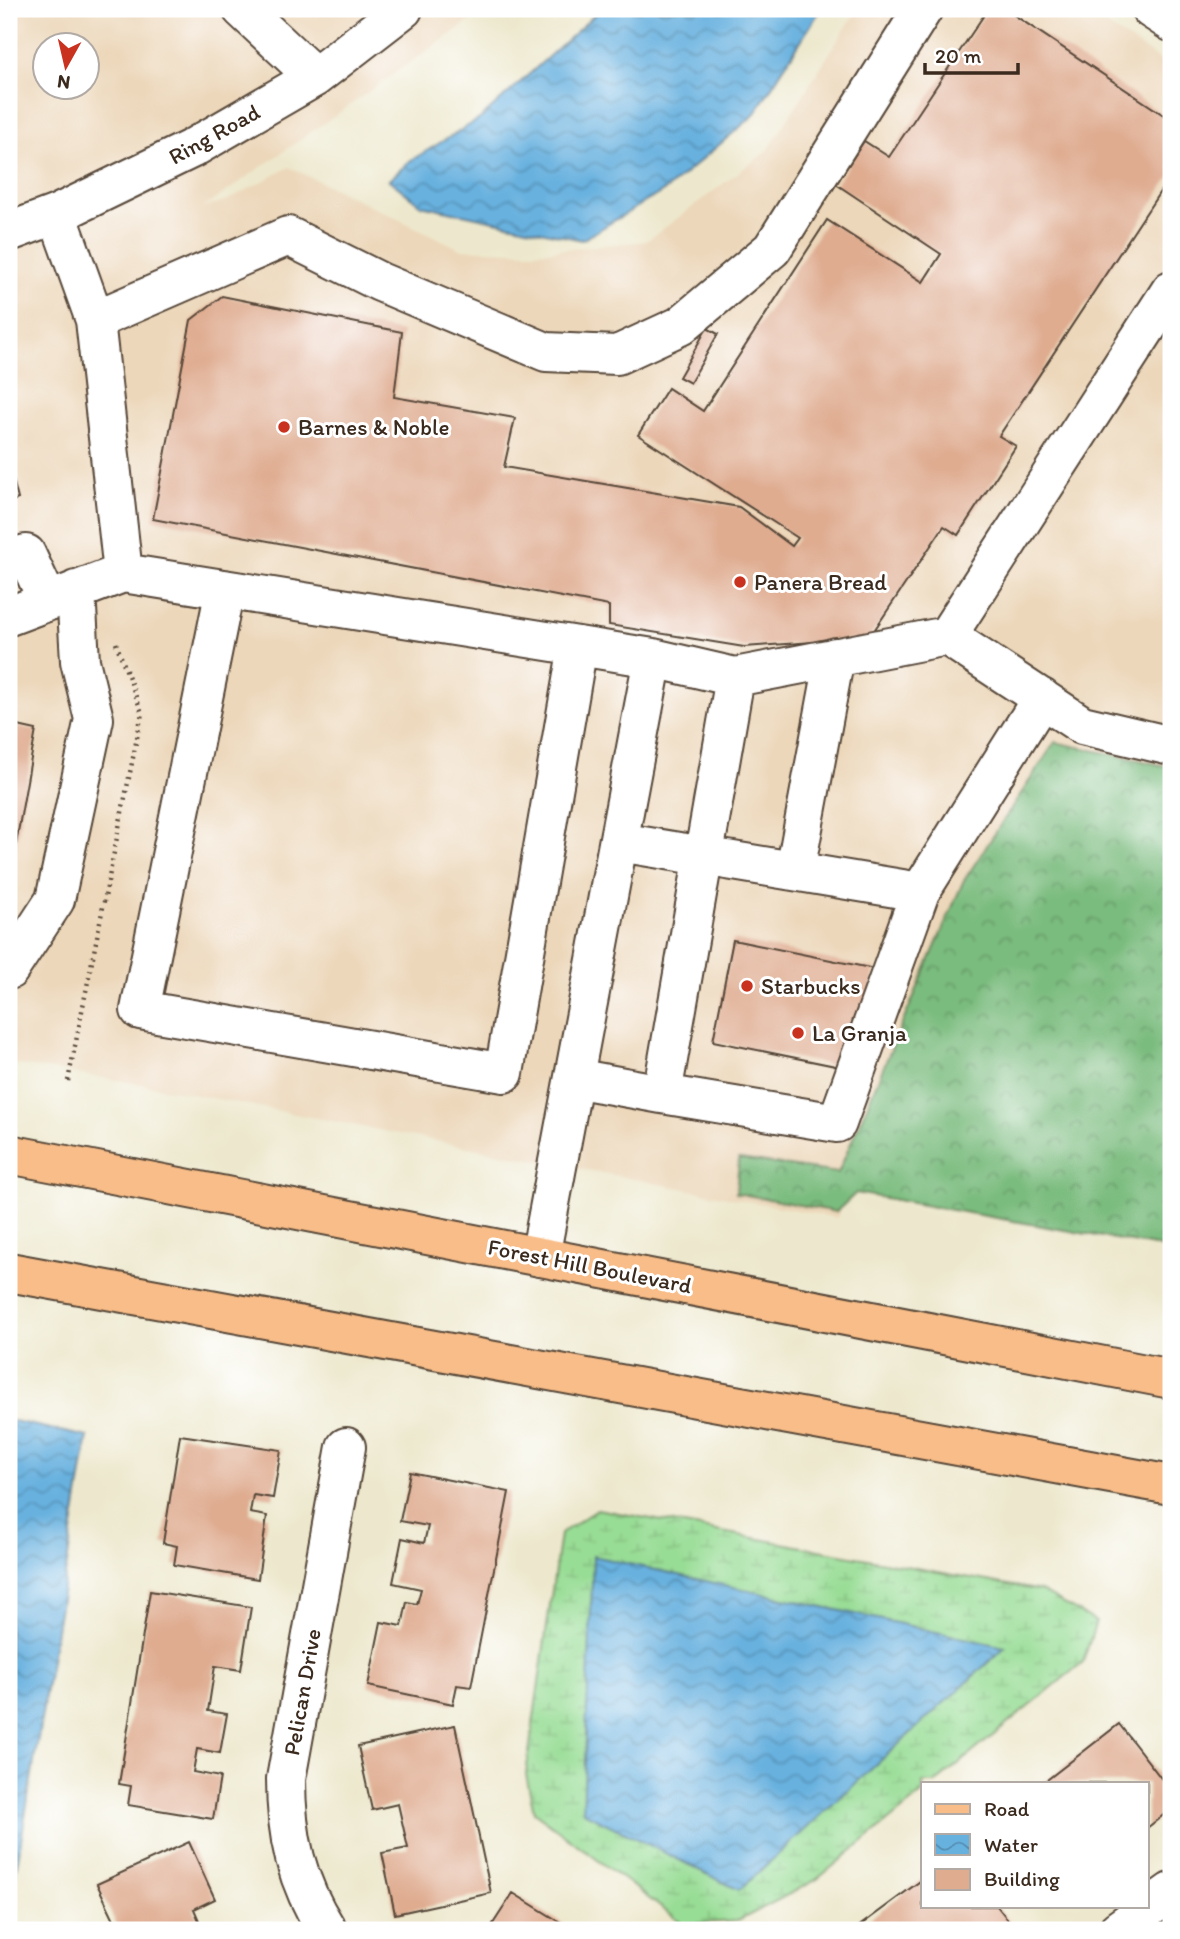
<svg xmlns="http://www.w3.org/2000/svg" width="1180" height="1939" font-family="Itim,sans-serif">
<style>
.built{fill:#ecd7ba;fill-rule:evenodd}
.forest{fill:url(#forest-crowns);stroke:#5a734e;stroke-width:2}
.wetland{fill:url(#wetland-marsh);stroke:#6a845a;stroke-width:2}
.water{fill:url(#water-waves);stroke:#516e7e;stroke-width:2}
.building{fill:#dfac90}
.lines{fill:none;stroke-linecap:round;stroke-linejoin:round}
.minor-casing{stroke:#564638;stroke-width:42}
.major-casing{stroke:#564638;stroke-width:42}
.path{stroke:#564638;stroke-width:4.5;stroke-dasharray:2 5;stroke-linecap:butt}
.minor{stroke:#fff;stroke-width:38}
.major{stroke:#f8bd88;stroke-width:38}
.poi-dot{fill:#c8321e;stroke:#fff;stroke-width:2.5}
.labels{text-anchor:middle;dominant-baseline:central;stroke-width:6;stroke-linejoin:round;paint-order:stroke}
.street-label{font-size:23px;fill:#3b2a1e;stroke:#fff}
.poi-label{font-size:23px;fill:#3b2a1e;stroke:#fff;text-anchor:start}
</style>
<defs>
<pattern id="forest-crowns" width="20" height="18" patternUnits="userSpaceOnUse" patternTransform="scale(1.75)"><rect width="20" height="18" fill="#7abc7e"/><path d="M2 6a3 3 0 1 1 6 0M12 15a3 3 0 1 1 6 0" fill="none" stroke="#659967"/></pattern>
<pattern id="wetland-marsh" width="20" height="14" patternUnits="userSpaceOnUse" patternTransform="scale(1.75)"><rect width="20" height="14" fill="#98dd95"/><path d="M1 5h8M5 5V1M11 12h8M15 12V8" fill="none" stroke="#84be80"/></pattern>
<pattern id="water-waves" width="16" height="10" patternUnits="userSpaceOnUse" patternTransform="scale(1.75)"><rect width="16" height="10" fill="#67b1df"/><path d="M0 5q4-4 8 0t8 0" fill="none" stroke="#5690b4"/></pattern>
</defs>
<rect width="100%" height="100%" fill="#fff"/>
<filter id="ink" filterUnits="userSpaceOnUse"><feTurbulence type="fractalNoise" baseFrequency=".0143" numOctaves="2"/><feDisplacementMap in="SourceGraphic" scale="14" xChannelSelector="R" yChannelSelector="G"/><feConvolveMatrix kernelMatrix="1 2 1 2 8 2 1 2 1" color-interpolation-filters="sRGB"/></filter>
<filter id="wash" filterUnits="userSpaceOnUse"><feTurbulence type="fractalNoise" baseFrequency=".00686" numOctaves="4" result="noise"/><feDisplacementMap in="SourceGraphic" scale="28" xChannelSelector="R" yChannelSelector="G"/><feGaussianBlur stdDeviation="1.57" result="paint"/><feColorMatrix in="noise" values="0 0 0 0 0 0 0 0 0 0 0 0 0 0 0 0 0 1.4 0 .05"/><feComposite in="paint" operator="in"/></filter>
<g filter="url(#wash)">
<rect width="100%" height="100%" fill="#ede8cd"/>
<path class="built" d="M9,9H487L203,208L230,199L289,167L461,249L535,252L647,241L767,151L858,9H1082L1171,67V772L967,888L837,1218L134,1083L9,1063ZM46,46H88V88H46Z"/>
<path class="forest" d="M1055,742L1171,767V1249L856,1193L836,1212L736,1193L739,1159L838,1173L963,882Z"/>
<path class="wetland" d="M597,1509L1041,1591L1096,1622L1083,1662L935,1783H923V1793L816,1880L738,1921L683,1924L534,1812L526,1774L560,1534Z"/>
<path class="water" d="M601,9H821L753,116L667,189L582,240L421,205L389,180L410,161L481,118Z
M9,1420L88,1437L9,1913Z
M593,1556L1005,1647L739,1890L583,1812Z"/>
<g id="blocks">
<path class="building" d="M988,9H1005L1171,120V175L999,436L1016,446L958,535L944,526L869,638L744,647L609,625V606L153,519L191,320L222,296L402,332L394,397L515,418L504,467L739,507L792,546L798,538L638,435L668,388L703,411L827,220L923,282L941,254L836,184L864,141L889,157Z
M707,328L718,334L690,383L679,377Z
M9,463L18,499L9,502Z
M9,724L36,730L10,878L9,877Z
M733,940L875,969L855,1070L713,1041Z
M180,1435L281,1450L273,1498L253,1495L250,1513L267,1516L258,1579L174,1565L177,1546L163,1543Z
M410,1472L509,1492L471,1687L457,1685L453,1704L368,1686L381,1622L402,1626L407,1602L417,1604L421,1589L393,1583L402,1538L424,1543L428,1526L400,1521Z
M150,1591L251,1607L241,1670L215,1666L208,1711L227,1714L220,1753L197,1749L193,1772L220,1777L213,1819L128,1805L131,1786L119,1784Z
M1119,1724L1171,1791V1809L1147,1828V1783H1043Z
M455,1725L491,1893L395,1914L382,1853L408,1848L398,1804L372,1810L358,1746Z
M189,1842L215,1899L194,1909L203,1930H119L97,1884Z
M923,1879V1906H997L1016,1930H854Z
M513,1893L573,1930H489Z"/>
</g>
</g>
<g filter="url(#ink)">
<use href="#blocks" fill-opacity="0" stroke="#564638" stroke-width="2"/>
<g class="lines">
<g class="minor-casing">
<path id="minor" d="M242,9L315,77
M1151,9L1171,22
M57,214L95,320L123,573
M9,232L57,214L191,149L315,77L403,9
M95,320L288,236L380,282L546,352L617,355L680,326L772,249L923,9
M9,559L26,554L48,601
M225,589L140,1010L504,1073L578,646
M9,616L123,573L653,658L735,677L947,636L1171,290
M947,636L1082,725L1171,746
M619,842L920,892L1042,698
M795,871L835,657
M9,970L55,900L94,719L80,661L76,590
M574,1078L662,1094L735,677
M662,1094L837,1123L920,892
M540,1257L653,658
M327,1930C296,1882 286,1836 286,1779L346,1447
M1118,1930L1171,1892"/>
</g>
<g class="major-casing">
<path id="major" d="M9,1154L1171,1379
M9,1272L1171,1485"/>
</g>
<path class="path" d="M68,1081L142,713L116,643"/>
<use href="#minor" class="minor"/>
<use href="#major" class="major"/>
</g>
</g>
<g class="poi-dot">
<circle cx="284" cy="427" r="7"/>
<circle cx="740" cy="582" r="7"/>
<circle cx="747" cy="986" r="7"/>
<circle cx="798" cy="1033" r="7"/>
</g>
<g class="labels">
<g class="street-label">
<text transform="translate(214 134) rotate(-29)">Ring Road</text>
<text transform="translate(590 1266) rotate(11)">Forest Hill Boulevard</text>
<text transform="translate(302 1692) rotate(-80)">Pelican Drive</text>
</g>
<g class="poi-label">
<text x="298" y="427">Barnes &amp; Noble</text>
<text x="754" y="582">Panera Bread</text>
<text x="761" y="986">Starbucks</text>
<text x="812" y="1033">La Granja</text>
</g>
</g>
<rect width="1180" height="1939" fill="none" stroke="#fff" stroke-width="35"/>
<rect x="921" y="1782" width="228" height="126" fill="#ffffff" stroke="#b1aaa5" stroke-width="2"/>
<rect x="935" y="1804" width="35" height="10" fill="#f8bd88" stroke="#b1aaa5" stroke-width="2"/>
<text x="984" y="1816" font-size="21" fill="#3b2a1e">Road</text>
<rect x="935" y="1834" width="35" height="21" fill="url(#water-waves)" stroke="#b1aaa5" stroke-width="2"/>
<text x="984" y="1852" font-size="21" fill="#3b2a1e">Water</text>
<rect x="935" y="1869" width="35" height="21" fill="#dfac90" stroke="#b1aaa5" stroke-width="2"/>
<text x="984" y="1886" font-size="21" fill="#3b2a1e">Building</text>
<g transform="translate(66 66) rotate(188)"><circle r="33" fill="#ffffff" stroke="#b1aaa5" stroke-width="2"/>
<path d="M0-5L12 26L0 18L-12 26Z" fill="#c8321e"/>
<text y="-10" font-size="19" font-weight="bold" text-anchor="middle" fill="#3b2a1e">N</text>
</g>
<path d="M925 63v10h93v-10" fill="none" stroke="#3b2a1e" stroke-width="3.5"/>
<text x="935" y="63" font-size="21" fill="#3b2a1e" stroke="#ffffff" stroke-width="5" paint-order="stroke">20 m</text>
</svg>
